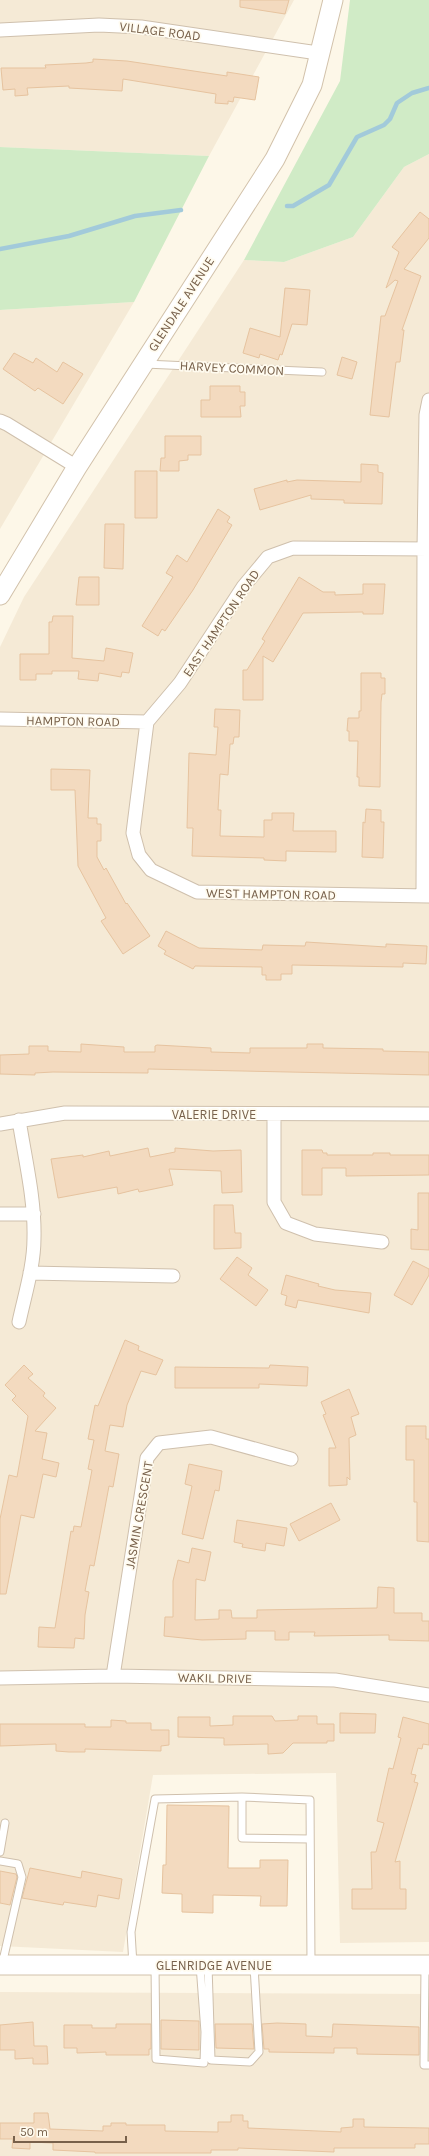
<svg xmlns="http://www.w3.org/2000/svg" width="429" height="2156" font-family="Karla,sans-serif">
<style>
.residential{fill:#f5ead6}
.green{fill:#d0ebc6}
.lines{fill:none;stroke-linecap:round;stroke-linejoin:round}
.stream{stroke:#a2cada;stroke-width:4.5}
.building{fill:#f3dabf;stroke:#e6c39f}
.service-casing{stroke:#cfc0ad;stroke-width:9}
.minor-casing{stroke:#cfc0ad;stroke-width:15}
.secondary-casing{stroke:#d2c2ab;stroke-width:21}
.service{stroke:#fff;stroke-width:7}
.minor{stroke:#fff;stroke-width:13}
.secondary{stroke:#fff;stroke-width:19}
.labels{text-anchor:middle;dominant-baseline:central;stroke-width:3.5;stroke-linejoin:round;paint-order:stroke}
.street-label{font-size:13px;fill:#78614b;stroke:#fffbef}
</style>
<rect width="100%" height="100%" fill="#fdf7e8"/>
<path class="residential" d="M0,0H294L209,156L0,147Z
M429,154V1942L340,1943L336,1773L153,1775L123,1952L0,1946V647L24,597L244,260L284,262L353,237L404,167Z
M134,302L0,529V310Z
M0,1992L429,1994V2156H0Z"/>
<path class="green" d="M350,0H429V154L404,167L353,237L284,262L244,260L340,81Z
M0,147L209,156L134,302L0,310Z"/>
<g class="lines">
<path class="stream" d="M287,206H293L329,185L357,137L384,125L390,119L397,103L412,93L429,88
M0,249L69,236L135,216L181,210"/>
</g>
<path class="building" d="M240,0H289L285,14L240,7Z
M93,59L127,61L227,76V72L259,77L255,100L234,97L233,102L228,101V104L215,103L216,94L123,79L122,91L69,88V86L27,88L28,95L15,96V89L3,90L1,68H46L45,65L86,63L93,62Z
M420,212L429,219V238L404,269L421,276L402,330H404L400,362H396L389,417L370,415L381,316H385L398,281L395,280L386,288L399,252L392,247Z
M285,288L310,290L307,325L292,324L282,355L280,354L278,360L260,354L259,358L243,353L250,328L280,337Z
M14,353L33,363L36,358L57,372L63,362L83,374L63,404L38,388L35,391L3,369Z
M342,357L357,362L352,379L337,375Z
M210,386H240V392H245V406H240L241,417H201V400H210Z
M165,436H201V455H188V460L179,461V471H160L161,458H165Z
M361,464L378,465V472L383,473L382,504L344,503V500L311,499V495L260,510L254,489L287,480V482L297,480L361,482Z
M135,471H157V518H135Z
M218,509L230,517L227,522L232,525L193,590L165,631L162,629L158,636L142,626L173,577L166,573L177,555L187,562Z
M105,524H124L123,569L104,568Z
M79,577H99V605H76Z
M299,577L323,592H335V595L363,594V584H385L383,614H363V612L303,613L273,662L263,656V700H243V670H247L265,641L262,639Z
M53,616H73L72,658L104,661L106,648L133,653L129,673L122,672L121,677L99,673L98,681L78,679L79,671H52V674H36V680H20V654H49V622H52Z
M361,673H381V678H385V694H382L381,702L380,787L359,786V777H357L358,741H349V731H347L348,718H359V711H361Z
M215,709L240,710L239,737H234L233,744H230L228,775L220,774L218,810H221L220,836L264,837V820H272V813H294L293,831H336V852L286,851V861L264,860V858L192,856L193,828H187L189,753L216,755L218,727H214Z
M51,769L90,770L88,818H97V824H101V841H97V857L104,870L106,868L126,904L127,903L150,936L123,954L101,921L106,918L78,866L75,790H51Z
M366,809L381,810V822H384L383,858L362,857L363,822L365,823Z
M166,931L199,948L262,950L263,945L305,946L306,942L386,947V944L427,946L426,964L403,963V967L292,965V974H281V980H266V975H262V967L195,966L193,969L164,954L166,951L158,946Z
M81,1044L124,1047V1052H155V1046L157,1045L211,1048V1052L250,1053V1048H307V1044H323V1048L383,1049V1051L429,1052V1075L148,1069V1073L53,1072L35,1073V1075L0,1074V1055L29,1054V1046H48V1051L81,1052Z
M148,1148L150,1157L175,1152V1148L213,1151L241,1150L242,1192L222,1193L221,1171L169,1169L173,1185L139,1192L138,1189L118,1194L117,1187L58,1198L51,1159L83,1155V1157L109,1151L110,1156Z
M302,1150H322L323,1153H327V1155H373V1153H390V1155H429V1175L346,1176V1168H322V1195H302Z
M418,1193H429V1250L411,1249V1229L418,1230Z
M214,1205H233L235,1233H241V1248L214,1249Z
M237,1257L252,1268L248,1275L268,1290L256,1306L220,1279Z
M413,1261L429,1269V1275L412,1305L394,1295Z
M286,1275L319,1284L318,1286L335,1290L371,1293L369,1313L298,1300L296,1308L285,1305L287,1296L281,1294Z
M125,1340L139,1346L138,1350L163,1360L156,1375L141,1371L127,1405L123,1427L110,1425L105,1451L119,1454L113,1487L109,1486L94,1566L90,1565L85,1591L89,1592L85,1615L84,1639L75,1638L74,1648L38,1647L39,1627L55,1628L71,1531L73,1532L74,1526L81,1527L92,1470L88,1469L94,1440L88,1439L95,1405L98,1406Z
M24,1365L33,1374L28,1378L45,1393L43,1396L56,1408L35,1431L47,1433L42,1459L59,1463L56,1477L43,1474L34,1518L21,1515L6,1594H0V1519L9,1475L17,1477L28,1416L12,1400L16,1396L5,1385Z
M270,1365L308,1367L307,1386L259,1384V1388H175V1367L269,1368Z
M349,1389L359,1414L351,1417L356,1435L349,1438L350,1480L347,1477V1485L329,1486V1448H336L323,1415L326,1414L321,1402Z
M406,1426H426V1439H429V1542L417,1541V1502H414V1460H406Z
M189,1464L222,1471L219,1491L215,1490L203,1539L182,1534L192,1486L185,1484Z
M331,1503L340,1520L299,1541L290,1524Z
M237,1520L287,1528L284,1546L266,1543L265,1551L242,1547L243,1544L234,1542Z
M192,1548L211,1552L205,1581L196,1579L195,1620L219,1619V1610H231L232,1618H257V1610L377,1608L378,1587L394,1588V1613H422V1621H429V1641L389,1640V1635L314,1636L315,1632H289V1640H275V1631H246V1639L202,1640L164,1636L165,1617H173V1581L178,1560L189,1563Z
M340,1713L376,1714L375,1733H340Z
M233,1716H272L275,1721L298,1720V1716H317V1724H334V1741H327V1743H293L283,1753L268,1754V1744L224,1745V1738L178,1737V1717H210V1726L233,1725Z
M403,1717L429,1724V1745L423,1744L422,1749L418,1748L411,1774L416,1775L414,1782L418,1783L395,1862L400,1861V1889H406V1909H352V1889H372L371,1852H376L384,1823L377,1821L389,1768L393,1769L401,1738L398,1737Z
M111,1720L126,1721V1723H151V1730H169V1745L161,1746V1751L85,1749V1752H69L56,1751V1744L0,1746V1724H85V1727H111Z
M167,1805L229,1806L228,1868H260V1860H288L287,1906H260L261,1896L213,1895V1913L182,1912V1894L162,1893L163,1865H166Z
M30,1868L81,1878L82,1871L122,1879L119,1899L98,1895L96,1907L64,1902L63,1905L22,1898Z
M0,1871L16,1874L17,1877L10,1905L0,1903Z
M161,2020L199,2021V2050L161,2049Z
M33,2022L34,2046H47L48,2064H33V2058L15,2059V2050H0V2025Z
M277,2023L306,2024V2036L332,2037L333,2024L419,2027V2055L357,2054V2048H334V2053L269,2052V2049H264L262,2024Z
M116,2024H151V2049H149V2055H106V2052L77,2053V2048H64V2025H92V2028H116Z
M215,2024H252L254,2049L216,2048Z
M34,2113H48L50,2129L103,2131V2126H111V2123H126V2125H165V2131L218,2132V2122H231V2115H243V2121H248V2128L341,2132V2128L353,2127V2119H364V2127L429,2128V2144H415V2148H334V2152L238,2148V2150H211V2153H95V2152L53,2150V2143L30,2142V2149L12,2148L13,2139H0V2123H34Z"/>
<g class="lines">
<g class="service-casing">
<path id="service" d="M145,364L322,372
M242,1797V1838L310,1839
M0,1852L5,1823
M0,1861L18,1864L22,1877L2,1965
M133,1965L131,1932L155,1799L242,1797L310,1800L311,1964
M155,1965L156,2059L204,2063L205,2032L200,1965
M208,1965L211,2060L250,2062L259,2052L254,1966
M425,1967L424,2065H429"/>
</g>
<g class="minor-casing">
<path id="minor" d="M0,30L99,25L141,27L318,53
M0,421L7,424L77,467
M0,719L147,722
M147,722L133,833L139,855L151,870L197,892L429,896
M147,722L180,683L243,587L268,557L293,548L429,549
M423,896L424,549L426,415L429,400
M274,1114V1202L286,1223L315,1234L382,1242
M19,1120C25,1159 35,1199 34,1238C34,1266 25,1294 19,1322
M0,1124L65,1113L429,1114
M0,1214H34
M30,1273L173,1276
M113,1676L147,1458L159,1443L211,1437L291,1459
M0,1678L113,1676L335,1680L429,1695"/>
</g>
<g class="secondary-casing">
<path id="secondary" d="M0,595L77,467L275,159L312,85L333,0
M0,1965H429"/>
</g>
<use href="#service" class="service"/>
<use href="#minor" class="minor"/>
<use href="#secondary" class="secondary"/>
</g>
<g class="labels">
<g class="street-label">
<text transform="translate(160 31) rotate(7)">VILLAGE ROAD</text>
<text transform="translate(181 304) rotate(-57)">GLENDALE AVENUE</text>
<text transform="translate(232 368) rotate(3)">HARVEY COMMON</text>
<text transform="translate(221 623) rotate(-56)">EAST HAMPTON ROAD</text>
<text transform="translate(73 721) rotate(1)">HAMPTON ROAD</text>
<text transform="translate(271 894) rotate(1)">WEST HAMPTON ROAD</text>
<text x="214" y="1114">VALERIE DRIVE</text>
<text transform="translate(139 1515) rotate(-80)">JASMIN CRESCENT</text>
<text transform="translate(215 1678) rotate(1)">WAKIL DRIVE</text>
<text x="214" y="1965">GLENRIDGE AVENUE</text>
</g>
</g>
<path d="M14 2136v6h112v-6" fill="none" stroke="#78614b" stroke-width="2"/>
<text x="20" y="2136" font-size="12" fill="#78614b" stroke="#fffbef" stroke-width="3" paint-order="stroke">50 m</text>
</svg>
